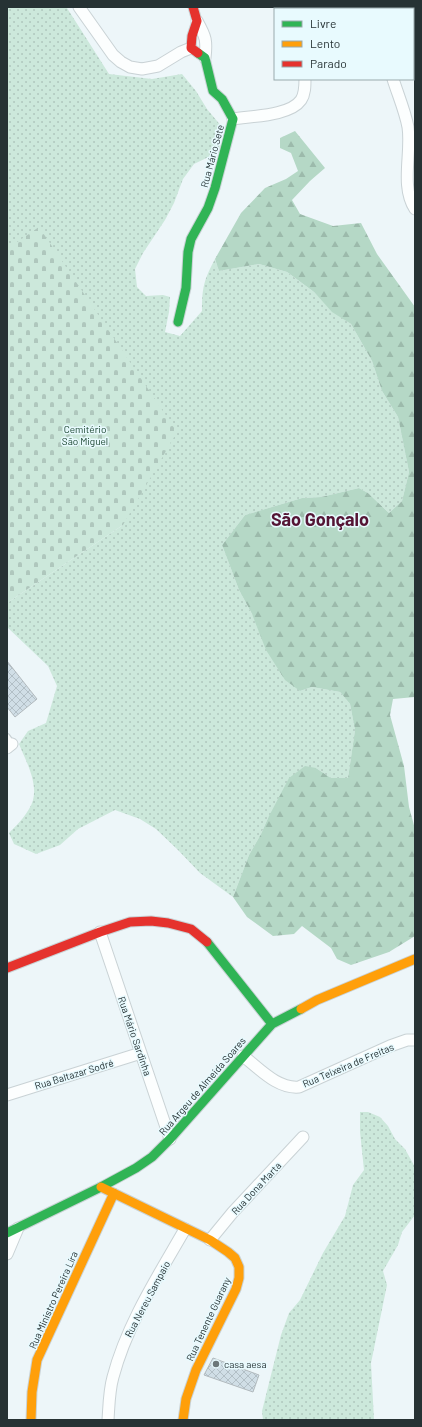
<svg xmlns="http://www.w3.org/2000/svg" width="422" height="1427" font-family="Barlow,sans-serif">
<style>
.grass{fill:url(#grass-dots)}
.forest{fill:url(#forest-firs)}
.cemetery{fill:url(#cemetery-stones)}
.building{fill:url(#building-cross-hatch);stroke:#b2babe}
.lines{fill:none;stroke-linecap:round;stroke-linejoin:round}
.lane-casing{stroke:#c9d2d5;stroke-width:8}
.street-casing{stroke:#c9d2d5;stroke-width:13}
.fast-casing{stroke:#c9d2d5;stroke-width:11}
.slow-casing{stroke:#c9d2d5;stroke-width:11}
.jam-casing{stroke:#c9d2d5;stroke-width:11}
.lane{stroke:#fcfefe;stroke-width:5.5}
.street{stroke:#fcfefe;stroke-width:11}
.fast{stroke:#30b455;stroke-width:9}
.slow{stroke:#ff9f0a;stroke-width:9}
.jam{stroke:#e5322d;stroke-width:9}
.poi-dot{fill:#6c7779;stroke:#e8fafe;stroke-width:1.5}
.labels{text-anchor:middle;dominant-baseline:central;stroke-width:3;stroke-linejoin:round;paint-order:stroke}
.street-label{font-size:10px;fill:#263234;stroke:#e8fafe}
.park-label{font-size:10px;fill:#113d26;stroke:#e8fafe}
.poi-label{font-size:10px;fill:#263234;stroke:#e8fafe;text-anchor:start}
.town-label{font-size:18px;font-weight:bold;fill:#541434;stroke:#e8fafe}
</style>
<defs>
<pattern id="grass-dots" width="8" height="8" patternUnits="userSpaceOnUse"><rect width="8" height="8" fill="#cce8db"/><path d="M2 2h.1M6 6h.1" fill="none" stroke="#afc7bd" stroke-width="1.8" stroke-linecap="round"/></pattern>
<pattern id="forest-firs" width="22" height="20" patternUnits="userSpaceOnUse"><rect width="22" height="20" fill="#b5d8c6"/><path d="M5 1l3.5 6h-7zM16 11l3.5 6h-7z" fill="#9cbaab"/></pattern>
<pattern id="cemetery-stones" width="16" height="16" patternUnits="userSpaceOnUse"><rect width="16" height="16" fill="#cce8db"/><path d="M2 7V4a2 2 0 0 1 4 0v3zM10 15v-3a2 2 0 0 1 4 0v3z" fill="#afc7bd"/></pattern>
<pattern id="building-cross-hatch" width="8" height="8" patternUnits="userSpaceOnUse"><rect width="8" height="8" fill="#d0dee6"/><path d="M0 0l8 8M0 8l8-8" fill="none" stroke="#b2bfc6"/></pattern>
</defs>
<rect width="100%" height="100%" fill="#edf6f9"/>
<path class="grass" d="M7,7H64L67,8L109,74L152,79L182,74L196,91L207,109L222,127L219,152L194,164L183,179L174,203L165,220L143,253L135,269L137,287L146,296L163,295L170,297L169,312L165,332L180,336L202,311C202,287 204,280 215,259L219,271L259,264L287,272L314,292L332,311L351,324L372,361L382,391L398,417L409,472L402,501L389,513L368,493L359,488L321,497L302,498L245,515L222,545L239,590L252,614L300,691L312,687L340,692L350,704L355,730L348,778H331L316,768L268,818L261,834L249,855L233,897L200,873L178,850L156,829L140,819L115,810L78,829L60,845L36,854L14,844L9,833C16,826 24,818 29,809C42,789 27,764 19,744L28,731L46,723L57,686L48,666L7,627V603L123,525L7,249Z
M360,1112H368L380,1117L388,1126L395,1139L405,1149L415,1167V1215L402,1232L398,1245L383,1271L387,1285L371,1363L374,1420H263L262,1411L281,1335L289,1313L300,1300L323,1253L345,1216L353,1185L364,1170L360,1132Z"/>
<path class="forest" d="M295,131L325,168L310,181L292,200L300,214L333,226L361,223L377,254L415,307V697L393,699L390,715L404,766L409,807L415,829V936L389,952L351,965L337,959L331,948L302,926L294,934L273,936L247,917L233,897L249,855L261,834L268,818L289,778L305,766L316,768L331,778H348L355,730L350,704L340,692L312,687L300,691L285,680L266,650L252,614L239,590L222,545L245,515L302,498L321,497L359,488L368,493L389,513L402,501L409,472L398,417L382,391L372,361L351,324L332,312L314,292L287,272L259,264L219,271L215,259L241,213L265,188L286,179L298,171L291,153L280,148V138Z"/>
<path class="cemetery" d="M39,227L177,432L123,525L7,603V249Z"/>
<path class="building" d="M7,661L37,699L15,717L7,707Z
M213,1358L259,1375L253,1392L204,1375Z"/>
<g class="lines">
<g class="lane-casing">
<path id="lane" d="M7,737L12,744"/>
</g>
<g class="street-casing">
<path id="street" d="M79,7L113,55L121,62L130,67L142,69L158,66L181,52L191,48
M373,7V9
M307,9V7
M197,21C206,37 207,41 205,58
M393,79C398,95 405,111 408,127C412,153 400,186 415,209
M233,119C251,116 290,116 301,100C305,94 305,86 305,79
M7,748L12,744
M100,932L170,1139
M243,1056C259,1068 277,1089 299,1087L390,1046L407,1040H415
M7,1095L141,1053
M210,1240L233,1212L303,1137
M7,1254L18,1228
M108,1420C109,1406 109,1391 113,1377C127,1324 158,1276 185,1229"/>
</g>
<g class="fast-casing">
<path id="fast" d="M178,322L186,288L188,252L191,239L208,208L215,188L233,119L222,99L213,91L205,58L198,53
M207,942L272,1024
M7,1233L101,1187L136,1168L152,1157L170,1139L272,1024L301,1009"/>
</g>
<g class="slow-casing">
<path id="slow" d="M301,1009L317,1000L415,959
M101,1187L210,1240L228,1252L235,1258L239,1267V1278L236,1289L196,1370L186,1399L183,1420
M31,1420L32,1392L37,1360L114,1193"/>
</g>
<g class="jam-casing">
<path id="jam" d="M193,7L197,21L192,36L191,48L198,53
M7,968L100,932L130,922L151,921L168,923L191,929L207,942"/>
</g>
<use href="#lane" class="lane"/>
<use href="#street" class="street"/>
<use href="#fast" class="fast"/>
<use href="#slow" class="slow"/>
<use href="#jam" class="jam"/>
</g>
<circle class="poi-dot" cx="216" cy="1364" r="4"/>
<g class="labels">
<g class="street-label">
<text transform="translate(212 156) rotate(-75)">Rua Mário Sete</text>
<text transform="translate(135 1036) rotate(71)">Rua Mário Sardinha</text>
<text transform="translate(348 1065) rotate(-23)">Rua Teixeira de Freitas</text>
<text transform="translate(74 1074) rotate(-17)">Rua Baltazar Sodré</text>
<text transform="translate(202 1086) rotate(-49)">Rua Argeu de Almeida Soares</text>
<text transform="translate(256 1188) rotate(-47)">Rua Dona Marta</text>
<text transform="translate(147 1299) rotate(-62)">Rua Nereu Sampaio</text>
<text transform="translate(53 1300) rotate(-66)">Rua Ministro Pereira Líra</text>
<text transform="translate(208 1319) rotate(-65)">Rua Tenente Guarany</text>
</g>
<g class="park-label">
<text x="85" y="429">Cemitério<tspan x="85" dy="12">São Miguel</tspan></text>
</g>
<g class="poi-label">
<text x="224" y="1364">casa aesa</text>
</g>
<g class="town-label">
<text x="320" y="519">São Gonçalo</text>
</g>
</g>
<rect width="422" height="1427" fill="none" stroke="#263234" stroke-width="16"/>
<rect x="274" y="8" width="140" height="72" fill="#e8fafe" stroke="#9aaaad"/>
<rect x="282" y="21" width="20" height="6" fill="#30b455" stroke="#9aaaad"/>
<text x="310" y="28" font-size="12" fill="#263234">Livre</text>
<rect x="282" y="41" width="20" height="6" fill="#ff9f0a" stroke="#9aaaad"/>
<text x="310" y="48" font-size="12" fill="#263234">Lento</text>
<rect x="282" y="61" width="20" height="6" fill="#e5322d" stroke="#9aaaad"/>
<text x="310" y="68" font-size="12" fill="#263234">Parado</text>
</svg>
